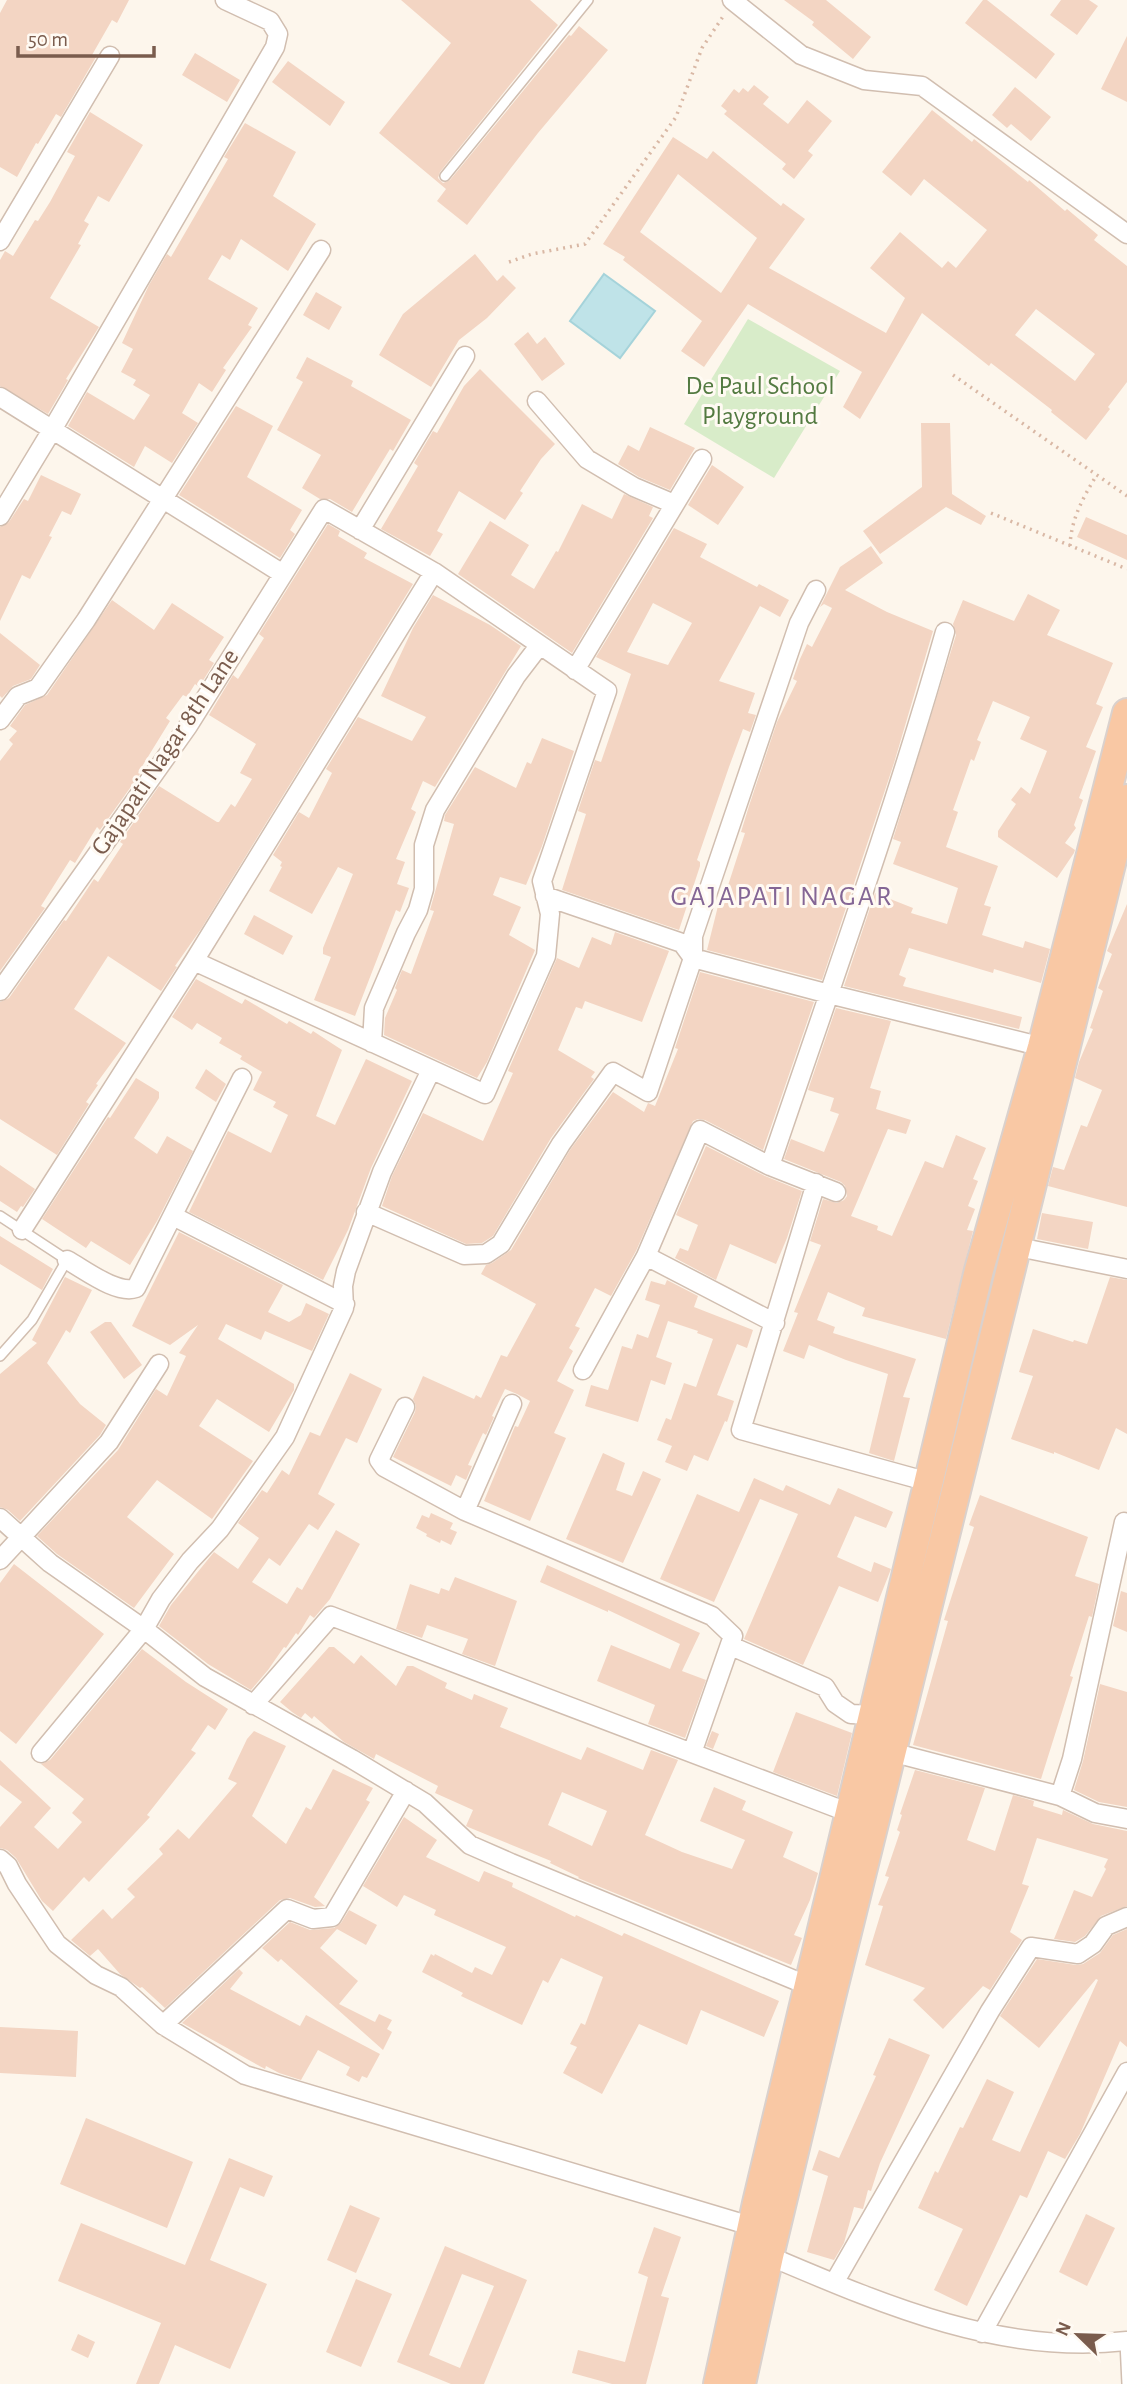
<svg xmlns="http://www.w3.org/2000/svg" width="1127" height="2384" font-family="'Alegreya Sans',sans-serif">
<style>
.green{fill:#d8ecc9}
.water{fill:#bfe3e8;stroke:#a5d3da;stroke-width:2}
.building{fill:#f3d5c3;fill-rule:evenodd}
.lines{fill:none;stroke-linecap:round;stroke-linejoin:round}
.service-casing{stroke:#d1beb0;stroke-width:12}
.minor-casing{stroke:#d1beb0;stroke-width:21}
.trunk-casing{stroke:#dad1cd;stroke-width:32}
.path{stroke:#d9b8a5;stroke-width:3.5;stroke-dasharray:2 5;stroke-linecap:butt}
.service{stroke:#fff;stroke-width:9}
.minor{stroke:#fff;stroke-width:18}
.trunk{stroke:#f9c8a4;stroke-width:28}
.labels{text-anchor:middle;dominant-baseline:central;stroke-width:6;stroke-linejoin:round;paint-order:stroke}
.park-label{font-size:26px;fill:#537a41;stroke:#fffaf3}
.street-label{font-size:26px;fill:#7a5c4d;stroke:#fffaf3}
.neighbourhood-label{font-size:28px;letter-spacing:2px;fill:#846695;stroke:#fffaf3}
</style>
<rect width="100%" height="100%" fill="#fdf6ec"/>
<path class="green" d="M748,319L840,371L774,478L684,424Z"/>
<path class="water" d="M604,274L655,311L620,358L570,321Z"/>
<path class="building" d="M7,0H129L117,23L112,20L92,55L96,57L61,117L56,114L38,144L36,143L17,177L0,167V13Z
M401,0H530L558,25L440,172L438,178L443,183L450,180L569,35L571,36L579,26L608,50L538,133L467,225L437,201L446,189L379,133L451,43Z
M784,0H826L871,37L853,59L812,25L814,22Z
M983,0H987L1055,54L1036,79L965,23Z
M1061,0H1089L1098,6L1077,35L1050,15Z
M1127,36V102L1101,89Z
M195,53L240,80L227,102L182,75Z
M288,61L345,102L330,126L272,82Z
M754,85L769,97L763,104L788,124L807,100L832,121L808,151L813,155L794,179L782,169L786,164L724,114L727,111L721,106L734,89L739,93L743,88L748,92Z
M1015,87L1051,117L1031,141L1011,124L1007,128L992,115Z
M932,110L972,142L974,139L1028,182L1029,180L1065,211L1067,209L1098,235L1094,240L1127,266V382L1108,407L1110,409L1086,440L1051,412L1052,410L991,363L989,366L922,313L860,419L843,407L862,372L748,304L704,367L681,351L702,321L623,260L625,257L603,244L673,137L707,159L713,151L781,206L783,203L805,219L769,268L886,333L905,298L870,268L900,232L942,268L948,261L956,268L987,230L924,179L911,196L882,172ZM678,174L757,238L721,293L640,232ZM1036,309L1095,354L1075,381L1015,335Z
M90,112L143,145L109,202L98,196L84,221L89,224L78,244L81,245L50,298L99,327L66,379L68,380L48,414L0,386V260L5,251L13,256L35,220L38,221L50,202L75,156L67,152Z
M245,123L296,152L273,196L316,224L288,271L241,239L230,260L222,255L208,279L258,308L248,325L252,327L223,368L226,370L212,392L199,383L182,413L198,423L172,463L145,446L134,467L68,426L87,392L134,420L150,395L133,385L136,380L121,372L133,349L122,343L149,285L167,254L171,257L228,159L224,157Z
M475,254L497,281L503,275L516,288L487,318L459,340L431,387L379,355L403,314Z
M316,292L342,307L329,330L303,315Z
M528,332L537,344L545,337L565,364L542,381L514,344Z
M307,357L353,381L351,386L411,420L393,451L390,449L352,512L330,499H320L302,488L321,455L277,430L303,382L296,378Z
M480,369L555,444L541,459L520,491L523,493L505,520L459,491L437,531L443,534L430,556L381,529L418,466L414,463L433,431L437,433L464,386Z
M236,406L273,426L247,477L302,510L290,530L295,534L280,558L179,495Z
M921,423H950L952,494L986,516L981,525L946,507L880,554L863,531L922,487Z
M650,427L695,448L670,490L639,477L618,464L628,445L639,451Z
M712,465L744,487L718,525L688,505Z
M41,475L81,494L71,515L62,511L49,536L52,537L30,579L22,575L0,621V527L9,522L24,499L28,501Z
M624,494L653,507L649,516L653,518L572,653L458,574L490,521L529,545L511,575L534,589L556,551L558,552L582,504L612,519Z
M1086,517L1127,535V560L1077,537Z
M328,524L340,531L338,536L367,553L364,558L413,584L201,929L175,966L177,967L161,991L108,956L74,1009L126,1043L96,1084L98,1085L86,1102L89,1104L57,1155L0,1119V1002L9,998L64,920L66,921L94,879L98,882L123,844L120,842L159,786L217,822H219L231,804L235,807L252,779L240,773L256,744L209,715L233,675L238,679L264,638L259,634Z
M674,528L707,544L700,557L757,587L759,584L789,600L780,617L760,606L719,681L755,693L748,713L756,715L750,732L743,729L729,767L697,860L700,862V866L679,930L562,890L586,814L578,811L595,760L601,762L631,674L596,657ZM653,603L692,623L668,665L627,652Z
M871,546L883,563L845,590L887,612L933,631L894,763L822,980L707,950L718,906L721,907L745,833L741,832L749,806L777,722L797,681L793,679L800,659L807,644L812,647L832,608L824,604L820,607L840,567Z
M1028,594L1060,610L1047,635L1113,663L1096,704L1103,707L1086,747L1096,751L1079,798L1083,800L1074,825L1076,828L1065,843L1075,850L1074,853L1057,878L998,837V831L1016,804L1011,800L1021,787L1030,794L1047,751L1020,739L1030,717L993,701L977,740L981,742L974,761L971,759L953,810L958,812L946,847L998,866L984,905L991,907L982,935L1023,948L1025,941L1050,949L1041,983L994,969L993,973L909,948L899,975L906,978L903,986L1022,1017L1019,1029L844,986L875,893L913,908L911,913L947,924L958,888L893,864L901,842L893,839L956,635L953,624L963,600L1014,621Z
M433,595L490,625L521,646L435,787L423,781L411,809L416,812L396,859L405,862L397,884L409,888L400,912L396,910L355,1016L314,1000L331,957L323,954V948L353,874L338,867L312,914L269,891L282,867L280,866L282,862L273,855L299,812L309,818L332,773L326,769L358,717L412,741L426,717L381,696L413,628Z
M112,600L154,630L172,603L224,637L209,660L214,663L199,687L195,684L187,697L183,695L166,718L170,721L138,773L140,774L100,830L97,827L75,863L70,860L41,906L45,908L0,971V761L13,744L9,740L17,731L10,726L25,705L47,695Z
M0,633L40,665L31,679L13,686L2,698L0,696Z
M542,738L574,751L542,846L526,885L500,877L493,895L521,907L509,935L535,950L487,1062L477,1078L384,1035L385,1018L397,990L395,988L402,970L411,974L434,911L430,910L454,824L444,821L445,815L475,767L516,788L527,762L531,764Z
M1127,904V1207L1048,1186L1053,1167L1064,1170L1081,1125L1087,1127L1102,1090L1075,1078L1079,1062L1093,1029L1090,1028L1103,991L1098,988L1112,954L1107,951Z
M254,915L293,936L283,955L244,934Z
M615,932L669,951L642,1022L585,1001L582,1009L576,1007L558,1050L595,1072L591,1077L594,1079L551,1138L493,1236L482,1243L466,1244L382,1206L392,1176L423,1113L483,1141L513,1073L508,1071L557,958L579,968L592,937L611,945Z
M700,972L814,1002L763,1150L705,1120L698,1119L693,1121L636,1251L611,1296L595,1288L575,1326L580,1328L569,1348L573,1351L557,1381L574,1390L554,1433L566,1438L530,1521L484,1501L515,1426L518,1427L530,1401L517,1394L505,1389L492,1416L494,1417L486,1435L483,1433L468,1465L472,1466L466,1480L456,1475L451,1486L393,1457L415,1412L416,1406L413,1399L423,1376L474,1399L476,1395L481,1398L501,1355L507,1357L536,1304L481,1274L486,1265L492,1263L511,1250L570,1150L613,1092L644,1112L648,1103L655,1106L678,1049L675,1048Z
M196,979L242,1004L245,999L287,1024L289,1021L311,1034L313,1031L342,1050L316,1116L335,1125L366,1059L412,1081L371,1168L348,1230L323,1280L189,1212L228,1131L271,1153L288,1115L273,1107L276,1102L253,1090L262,1072L240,1059L242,1056L219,1043L222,1038L197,1023L192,1030L172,1017Z
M836,1008L891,1021L870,1088L881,1091L876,1109L911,1120L906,1134L888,1129L851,1216L878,1226L877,1230L892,1236L925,1161L943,1168L956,1135L986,1148L973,1179L978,1181L968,1206L975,1209L967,1230L973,1231L946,1339L862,1316L865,1308L828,1292L817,1320L835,1327L833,1333L916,1359L903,1397L910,1398L894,1461L869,1453L888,1374L846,1360L809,1345L804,1359L783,1351L798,1313L794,1312L821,1245L810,1241L823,1199L837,1203L844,1200L847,1196L845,1186L841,1182L784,1159L791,1139L824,1152L839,1114L830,1111L834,1098L808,1090Z
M206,1069L226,1084L216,1102L195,1088Z
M136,1078L159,1092V1098L134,1138L157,1154L167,1136L193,1151L157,1221L130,1265L91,1241L86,1248L42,1219L108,1117L110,1118Z
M706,1146L765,1176L802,1191L787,1238L776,1264L730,1244L716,1280L675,1258L680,1248L688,1251L698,1225L676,1215Z
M0,1165L35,1189L23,1207L21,1206L17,1212L0,1201Z
M1042,1213L1093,1222L1088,1249L1037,1239Z
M179,1232L283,1285L268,1312L289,1322L301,1315L306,1303L329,1314L312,1351L265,1331L261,1340L226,1324L218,1339L294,1384V1390L269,1432L217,1399L199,1426L253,1461L212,1519L157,1480L127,1517L174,1554L134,1608L57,1554L37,1536L118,1450L156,1389L167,1396L186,1356L179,1353L198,1325L170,1345L132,1326Z
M0,1236L53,1269L42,1290L0,1264Z
M65,1277L92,1290L70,1333L66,1330L47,1363L80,1404L106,1425L100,1435L20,1521L8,1510L0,1507V1374L37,1343L32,1340Z
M1110,1277L1127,1280V1434L1116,1428L1099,1470L1054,1452V1454L1011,1439L1033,1376L1019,1372L1033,1329L1073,1342L1074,1340L1087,1344Z
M667,1280L698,1296L694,1307L753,1330L747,1348L737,1344L717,1395L734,1401L727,1422L725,1421L708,1461L694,1455L687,1471L665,1462L672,1446L657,1440L666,1418L671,1420L684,1383L696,1387L713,1339L697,1333L698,1331L668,1321L656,1357L672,1363L665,1385L651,1380L638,1422L585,1406L591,1385L608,1390L622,1346L632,1349L637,1334L648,1338L660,1305L645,1300L651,1281L665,1285Z
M105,1322H111L142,1365L124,1379L90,1332Z
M350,1373L382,1389L357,1443L346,1438L318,1494L335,1504L318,1530L309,1524L280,1566L269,1558L252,1582L287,1604L297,1587L302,1590L336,1530L360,1544L330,1599L314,1618L310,1615L298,1635L296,1633L286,1648L284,1647L268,1670L251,1690L208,1664L159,1626L171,1605L214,1552L238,1569L259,1538L238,1523L262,1490L267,1493L282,1470L289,1475L310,1432L320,1436Z
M603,1453L625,1463L616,1490L632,1496L643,1471L661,1479L623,1563L566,1539Z
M754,1478L783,1491L786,1485L830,1505L838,1488L893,1512L886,1528L855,1516L837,1557L871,1572L874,1562L891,1569L878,1602L839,1586L803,1665L744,1639L798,1514L760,1499L714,1602L660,1579L697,1494L739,1512Z
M980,1495L1088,1537L1075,1576L1099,1584L1092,1617L1089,1616L1070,1676L1073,1677L1041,1779L913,1745L948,1621L944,1620L974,1527L969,1525Z
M431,1513L453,1523L450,1529L457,1532L451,1545L441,1540L440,1543L426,1536L427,1534L416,1528L422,1515L429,1518Z
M14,1564L104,1634L16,1744L0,1731V1583Z
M547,1565L700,1633L682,1671L706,1680L685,1738L648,1724L655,1705L597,1681L611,1645L670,1669L680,1644L608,1610V1612L540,1582Z
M455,1577L517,1601L495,1666L462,1654L468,1639L427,1625L422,1638L396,1629L410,1584L439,1594L441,1588L449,1591Z
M1121,1591L1127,1593V1632L1113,1626Z
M329,1647H334L354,1664L361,1655L396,1686L407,1666H413L447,1683L445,1688L472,1700L474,1694L508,1708L500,1727L581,1760L587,1747L643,1770L651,1750L678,1760L645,1835L682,1852L732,1869L745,1840L700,1821L714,1787L746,1801L742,1810L793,1832L783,1857L818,1873L810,1900L794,1935L802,1938L791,1965L578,1878L579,1877L550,1863L551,1861L468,1827L466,1826L473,1810L435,1793L438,1786L376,1754L374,1759L344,1742L314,1716L312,1719L305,1713L301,1718L292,1712L280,1702ZM562,1792L607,1811L592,1846L548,1825Z
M142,1649L186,1682L228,1709L215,1730L208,1725L191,1750L196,1753L147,1815L150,1817L89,1882L84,1877L53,1911L42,1901L16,1858L7,1850L0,1848V1827L22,1802L0,1785V1760L51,1808L34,1827L58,1849L82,1822L72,1813L84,1799L41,1764L50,1760Z
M1100,1684L1127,1692V1807L1099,1802L1074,1790L1083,1761Z
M796,1712L852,1733L837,1796L773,1772Z
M254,1731L286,1746L252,1816L286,1844L306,1807L311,1810L333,1769L373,1788L366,1800L370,1802L314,1897L325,1906L315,1907L290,1898L280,1900L165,2008L142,1987L140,1988L120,1974L98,1949L90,1956L71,1940L103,1909L112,1919L135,1897L127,1889L163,1854L159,1849L178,1829L189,1839L237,1783L228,1779L247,1739Z
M712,1731L719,1734L713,1749L706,1746Z
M915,1770L985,1788L967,1840L995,1851L1013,1795L1034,1801L1033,1806L1062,1815L1063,1810L1093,1824L1127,1831V1906L1101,1916L1085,1936L1075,1942L1054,1939L1074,1890L1092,1897L1106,1869L1104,1867L1108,1859L1037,1838L1022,1884L1029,1886L1010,1932L1022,1940L990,1990L983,1986L943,2029L913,2000L925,1988L865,1965L883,1906L878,1905L889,1877L885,1876L900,1832L897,1830L902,1815L900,1814Z
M404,1817L437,1840L426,1857L479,1882L484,1871L513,1883L512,1887L575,1917L576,1915L622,1936L624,1933L779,2001L764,2037L701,2010L687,2045L639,2024L602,2094L563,2073L577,2047L570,2044L581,2023L585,2025L603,1977L561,1958L548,1983L543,1980L522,2025L461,1996L463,1993L422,1972L431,1954L434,1956L435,1954L472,1973L475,1967L492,1975L506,1947L434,1915L436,1910L404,1895L397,1907L363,1886Z
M349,1910L377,1925L366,1945L337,1929L320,1948L358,1981L339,2004L375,2022L379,2014L392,2020L387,2029L392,2032L383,2050L281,1959L278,1962L262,1948L290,1922L310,1930L334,1928L341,1923Z
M1127,1929V2047L1120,2041L1080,2134L1065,2159L1048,2151L1027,2198L1020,2195L967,2306L934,2290L963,2229L918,2208L935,2171L938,2173L960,2127L963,2128L987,2079L1014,2092L992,2140L1020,2152L1098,1980L1096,1979L1039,2048L1000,2016L1037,1959L1076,1965L1083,1964L1100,1953L1113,1935Z
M239,1969L243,1973L230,1989L300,2026L306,2015L380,2054L367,2078L362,2076L359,2082L346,2075L350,2067L318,2050L301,2080L279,2073L266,2066L265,2069L182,2023Z
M0,2027L78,2031L76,2077L0,2073Z
M889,2038L930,2055L880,2163L871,2191L868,2190L863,2209L854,2207L844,2243L834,2260L807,2252L828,2176L812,2170L819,2150L839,2158L876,2076L873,2075Z
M86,2118L193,2162L167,2228L60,2184Z
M229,2158L273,2176L264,2197L240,2187L210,2260L267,2284L230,2369L175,2345L159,2384H136L161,2323L58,2281L81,2223L185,2265Z
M350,2205L380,2218L356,2273L327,2260Z
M1086,2214L1115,2228L1087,2286L1059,2272Z
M654,2227L681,2237L661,2296L669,2298L646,2384H612L572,2373L578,2350L625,2362L648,2277L638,2273Z
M445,2246L527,2280L484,2384H451L397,2362ZM462,2274L494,2286L460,2368L429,2355Z
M356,2279L392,2294L361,2367L326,2352Z
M78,2334L95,2342L88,2358L71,2350Z"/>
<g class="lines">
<g class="service-casing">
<path id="service" d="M445,176L588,0
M0,1216L67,1260L32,1320L0,1356
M1125,2342L1127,2384"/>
</g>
<g class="minor-casing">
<path id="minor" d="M732,0L801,55L864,80L922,86L1127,234
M0,241L110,56
M0,397L283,574
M537,401L587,459L634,487L674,504
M0,516L52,430L275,47L278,34L270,21L225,0
M360,530L465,356
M575,670L702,459
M0,720L18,696L38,688L86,620L321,250
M545,896L682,943L693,958L829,994L1051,1049
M0,991L188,726L324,509L434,572L607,691L542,881L550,914L546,956L485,1094L194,961
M372,1043L374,1008L406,933L418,910L424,889V845L435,810L516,676L539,646
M816,1183L741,1430L929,1482
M836,1192L770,1166C830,989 894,812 945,632
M366,1212L464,1255L486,1254L501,1244L561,1144L613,1072L648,1092L693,958V936L799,623L816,590
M173,1216L345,1304
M22,1230L194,961L434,572
M1018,1247L1127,1269
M646,1256L700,1130L770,1166
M67,1260C84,1269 117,1295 136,1288L242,1078
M583,1370L646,1256L775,1323
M405,1407L379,1460L384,1467L465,1511L712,1616L733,1636L692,1753
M465,1511L512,1404
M0,1518L50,1563L144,1629L205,1677L352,1759L425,1803L470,1845L511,1863L809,1986L819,1988
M0,1560L109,1442L159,1364
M731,1646L825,1687L835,1703L851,1714L873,1715
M253,1705L331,1616L850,1813
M891,1752L1060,1796L1095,1813L1127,1819
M41,1753L144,1629L161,1599L190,1561L220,1529L285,1437L344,1308L343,1286L346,1271L382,1172L431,1070
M1060,1796L1072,1759L1124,1522
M0,1859L8,1866L17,1884L57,1944L96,1975L121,1987L163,2025L245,2075L761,2229
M163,2025L287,1909L313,1919L332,1917L406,1791
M761,2258L769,2256C882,2304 1001,2356 1127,2341
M834,2283L990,2011L1031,1947L1078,1954L1093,1944L1106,1926L1127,1917
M982,2333L1127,2072"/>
</g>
<g class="trunk-casing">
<path id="trunk" d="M718,2384L757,2203L979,1270L1042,1047L1127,713
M741,2384L769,2256L831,1997L1127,799"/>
</g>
<path class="path" d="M509,262L532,254L585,244L676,117L702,48L724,15
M953,375L1127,496
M991,513L1127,569
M1070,546C1071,519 1083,498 1096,476"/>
<use href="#service" class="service"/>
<use href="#minor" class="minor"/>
<use href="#trunk" class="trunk"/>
</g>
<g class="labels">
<g class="park-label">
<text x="760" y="386">De Paul School<tspan x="760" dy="30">Playground</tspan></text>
</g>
<g class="street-label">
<text transform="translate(165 752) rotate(-56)">Gajapati Nagar 8th Lane</text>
</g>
<g class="neighbourhood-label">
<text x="782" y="897">GAJAPATI NAGAR</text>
</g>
</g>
<g transform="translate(1078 2335) rotate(293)" stroke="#fffaf3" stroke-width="5" paint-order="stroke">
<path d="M0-5L12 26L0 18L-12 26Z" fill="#7a5c4d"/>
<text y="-10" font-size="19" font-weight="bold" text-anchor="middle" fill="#7a5c4d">N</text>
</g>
<path d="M18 46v10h136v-10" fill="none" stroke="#7a5c4d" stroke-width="3.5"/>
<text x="28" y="46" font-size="21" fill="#7a5c4d" stroke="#fffaf3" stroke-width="5" paint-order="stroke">50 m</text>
</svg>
